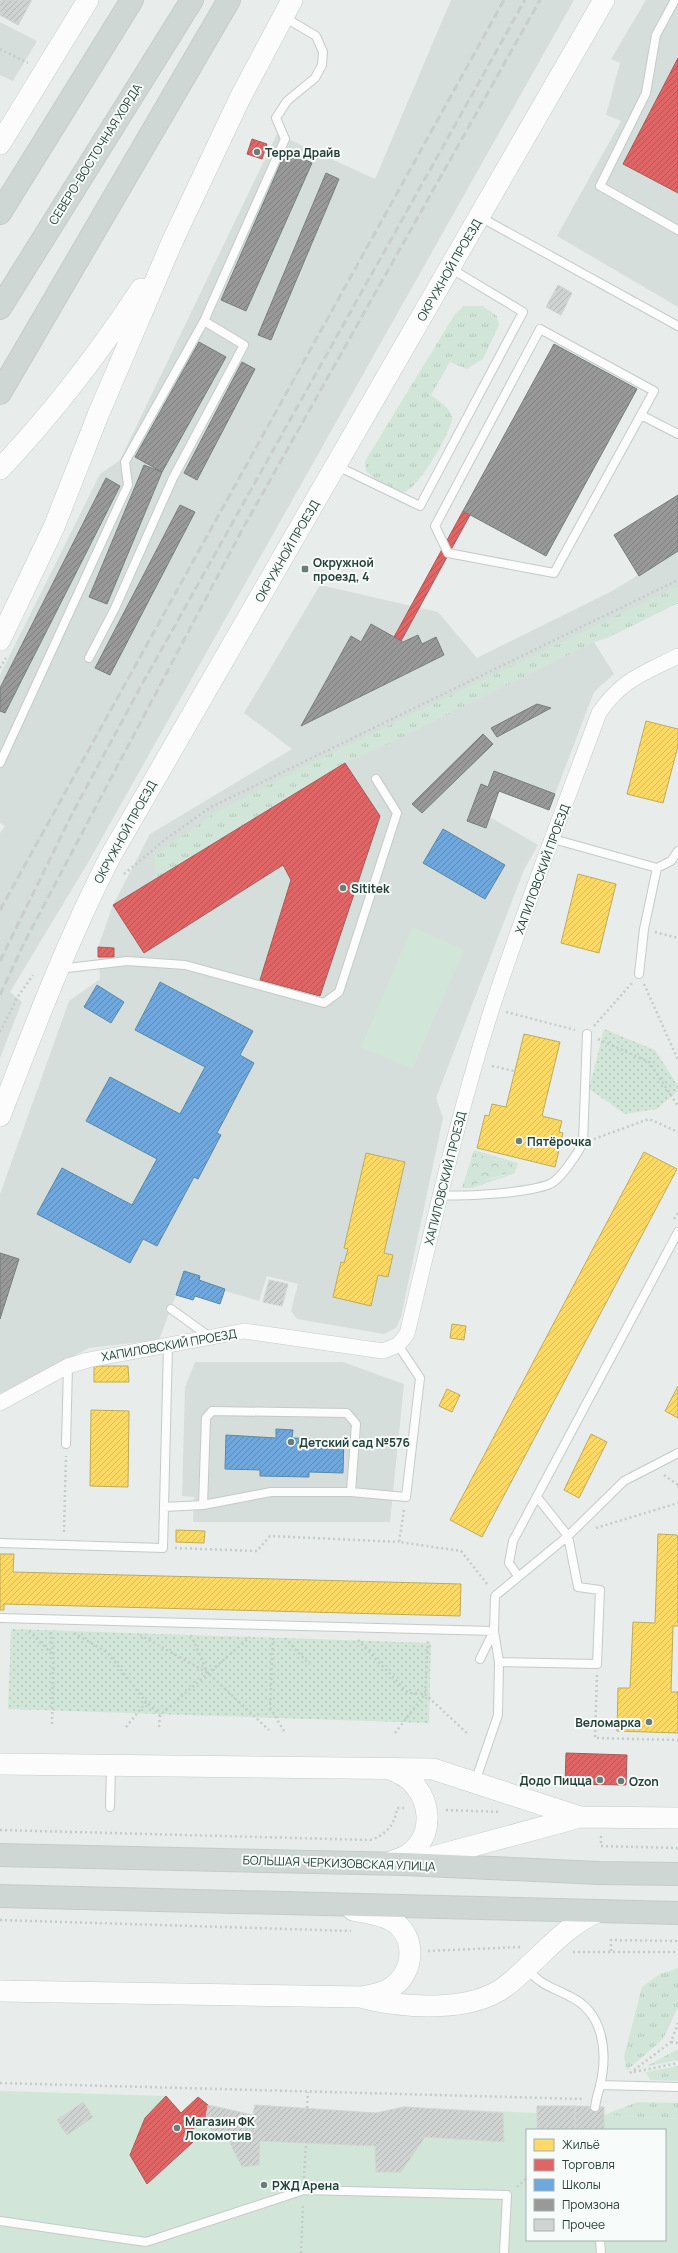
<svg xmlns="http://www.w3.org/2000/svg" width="678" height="2253" font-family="Manrope,sans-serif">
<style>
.built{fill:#d6dedb}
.grass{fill:url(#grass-tufts);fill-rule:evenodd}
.forest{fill:url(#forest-crowns)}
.park{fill:url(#park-dots)}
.pitch{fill:#d1e6d8;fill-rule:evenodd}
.homes{fill:url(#homes-hatch);stroke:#bdac59}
.shops{fill:url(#shops-hatch);stroke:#a85b59}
.schools{fill:url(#schools-hatch);stroke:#5889ab}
.industry{fill:url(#industry-hatch);stroke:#767f7c}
.building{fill:url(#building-hatch);stroke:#d1d6d4}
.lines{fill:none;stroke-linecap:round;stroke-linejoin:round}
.lane-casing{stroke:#c5cac8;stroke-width:10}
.street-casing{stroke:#c5cac8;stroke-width:16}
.secondary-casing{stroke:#c3cbc8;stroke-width:22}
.primary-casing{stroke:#c3ccc9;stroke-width:24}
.path{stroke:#c3ccca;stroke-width:2.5;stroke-dasharray:2 3;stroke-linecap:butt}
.lane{stroke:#fcfcfc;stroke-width:8}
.street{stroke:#fcfcfc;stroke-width:15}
.secondary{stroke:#fcfcfc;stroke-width:21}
.primary{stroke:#cfd7d5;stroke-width:22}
.rail{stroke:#c9cdcc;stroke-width:3;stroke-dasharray:8 4;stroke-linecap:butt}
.poi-dot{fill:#697e78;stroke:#f7fbf9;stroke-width:1.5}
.labels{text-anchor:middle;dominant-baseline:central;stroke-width:4;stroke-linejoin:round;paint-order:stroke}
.poi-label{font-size:12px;font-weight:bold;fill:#24423a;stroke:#f7fbf9;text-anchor:start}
.street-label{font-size:12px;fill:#24423a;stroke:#f7fbf9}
</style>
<defs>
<pattern id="grass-tufts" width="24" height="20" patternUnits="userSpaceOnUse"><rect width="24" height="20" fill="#d1e6d8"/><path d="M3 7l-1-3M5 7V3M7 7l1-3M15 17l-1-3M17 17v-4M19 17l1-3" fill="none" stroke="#b3c6ba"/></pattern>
<pattern id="forest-crowns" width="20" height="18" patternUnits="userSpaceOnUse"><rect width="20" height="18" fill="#d1e6d8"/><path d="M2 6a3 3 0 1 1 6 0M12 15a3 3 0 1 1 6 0" fill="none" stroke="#b3c6ba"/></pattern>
<pattern id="park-dots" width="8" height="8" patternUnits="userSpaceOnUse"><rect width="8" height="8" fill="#d1e6d8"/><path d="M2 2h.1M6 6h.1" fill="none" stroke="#b3c6ba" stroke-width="1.8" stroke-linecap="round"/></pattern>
<pattern id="homes-hatch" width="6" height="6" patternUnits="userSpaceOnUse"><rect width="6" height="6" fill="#ffd966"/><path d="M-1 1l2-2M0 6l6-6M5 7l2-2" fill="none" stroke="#dabb59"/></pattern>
<pattern id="shops-hatch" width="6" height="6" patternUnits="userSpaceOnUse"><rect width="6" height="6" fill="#e06666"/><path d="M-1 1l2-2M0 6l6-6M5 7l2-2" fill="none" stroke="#b55655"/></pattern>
<pattern id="schools-hatch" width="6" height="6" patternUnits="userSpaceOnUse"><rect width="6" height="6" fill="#6fa8dc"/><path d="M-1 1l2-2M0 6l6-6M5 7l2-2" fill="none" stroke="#5b8ab3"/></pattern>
<pattern id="industry-hatch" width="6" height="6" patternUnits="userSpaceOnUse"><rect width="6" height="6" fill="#999"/><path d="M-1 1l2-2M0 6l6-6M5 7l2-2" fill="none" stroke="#7d7e7e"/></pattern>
<pattern id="building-hatch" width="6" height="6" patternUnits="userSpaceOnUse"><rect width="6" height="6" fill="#cfd4d2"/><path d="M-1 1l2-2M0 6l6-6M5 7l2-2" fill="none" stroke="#b2b7b5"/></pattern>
</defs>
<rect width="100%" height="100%" fill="#e8edeb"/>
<path class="built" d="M451,0H574L89,861L10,992L22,1002L0,1058V833L5,826L0,823V675L100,474L120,460L277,134L375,179Z
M646,0H678V307L557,236L621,121L606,115L620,63L611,59Z
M0,22L37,41L13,81L0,75Z
M678,551V603L609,637L594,642L614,674L594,692L549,810L499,791L490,817L538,845L524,870L436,1098L443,1118L401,1317L396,1328L384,1334L297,1319L291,1311L298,1284L267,1276L259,1301L225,1291L220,1304L195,1296L193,1300L176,1295L159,1340L89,1348L0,1395V1194L69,1001L100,979L98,947L113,905L150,834L292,749L244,713L320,585L438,612L477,658L612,591Z
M195,1362H343L404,1384L390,1522H193L194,1497L182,1496L185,1387Z"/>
<path class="grass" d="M464,306H482L497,316L499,325L483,359L467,369L450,362L431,395C438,401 449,406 452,417C454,428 417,491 404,492C388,493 378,481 366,471L365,461L455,314Z
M678,586V603L609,637L594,642L386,745L345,763L156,878L154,856L215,813L307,765Z
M474,1150L518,1163L515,1173L472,1188H462ZM485,1158L497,1160L505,1175L493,1179L466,1181L471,1172Z
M678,1968V2007L663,2039L627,2070L624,2057L642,1987L660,1974Z
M678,2049V2060L647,2066Z
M678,2066V2081L650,2080L646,2072Z
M638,2102L678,2103V2119L604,2115Z"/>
<path class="forest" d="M478,1154L509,1165L511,1170C497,1180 485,1177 470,1186L466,1181C471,1172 471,1163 478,1154Z"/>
<path class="park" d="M604,1029L655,1050L678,1086V1091L657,1109L625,1114L589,1089Z
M11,1629L431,1643L429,1723L8,1709Z"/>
<path class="pitch" d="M413,927L464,950L412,1069L361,1047Z
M0,2091L166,2096L181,2113L198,2097L208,2105L253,2115L255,2105L376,2113L404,2107L537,2113V2106L604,2107V2115L678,2119V2253H0ZM527,2130H665V2240H527Z"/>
<path class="homes" d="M646,721L678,729V746L663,803L627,794Z
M578,874L616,884L599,953L561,943Z
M524,1034L560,1042L542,1116L562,1121L559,1132L563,1133L555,1167L477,1148L485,1115L489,1116L492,1104L506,1107Z
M644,1152L677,1169L482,1537L450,1520Z
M366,1153L405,1162L384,1253L393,1255L388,1277L378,1275L371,1306L333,1297L341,1262L344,1263L348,1249L344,1248Z
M452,1324L466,1326L464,1340L450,1338Z
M94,1366H128L129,1382H94Z
M678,1386V1418L665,1411Z
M447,1389L460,1395L452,1412L439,1406Z
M91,1410L129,1411L128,1487L90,1486Z
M591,1434L607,1442L579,1498L564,1490Z
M176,1530L205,1531L204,1543L176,1542Z
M658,1534L677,1535L678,1538V1626H673L671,1692H678V1733L617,1731L618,1688H630L633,1622L655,1623Z
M0,1554H14L13,1572L461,1584L460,1616L4,1604V1610H0Z"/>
<path class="shops" d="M678,58V193L623,164Z
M252,139L267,144L262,159L247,154Z
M463,511L470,515L401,641L394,637Z
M345,763L380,816L320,996L260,980L291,880L283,865L144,953L113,905Z
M98,947L114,948V957H98Z
M566,1753L627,1755L626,1785L565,1784Z
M166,2096L181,2113L198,2097L208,2105L206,2117L189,2133L193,2142L147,2184L130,2155L145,2118Z"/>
<path class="schools" d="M443,829L505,865L485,899L423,863Z
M160,982L253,1031L240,1055L254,1063L217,1133L221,1135L198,1179L194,1177L157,1246L143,1239L130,1263L37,1214L62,1168L132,1205L157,1159L86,1121L110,1077L180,1114L205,1067L135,1030Z
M97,985L124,1002L111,1023L84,1007Z
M184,1271L200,1276L199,1280L225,1289L220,1304L195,1296L193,1300L176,1295Z
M276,1429L293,1430L292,1438L344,1440V1437L343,1473L309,1472V1477L260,1476V1470L225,1469L226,1435L276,1438Z"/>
<path class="industry" d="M286,151L312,163L246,311L221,300Z
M326,173L339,179L271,340L258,335Z
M199,342L226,357L162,472L135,457Z
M554,344L637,389L546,556L463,511Z
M242,362L255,369L197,480L184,473Z
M144,465L162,472L107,604L89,597Z
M106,478L120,486L5,713L0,711V688Z
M678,495V551L639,576L614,535Z
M180,505L195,512L110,675L95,668Z
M371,624L403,642L418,635L422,644L436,637L444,655L301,726L351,636L361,642Z
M537,704L551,708L497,737L491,728Z
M483,734L493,744L422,813L412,804Z
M494,771L555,794L549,810L499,791L486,828L467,821L481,784L488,787Z
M0,1253L19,1259L0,1319Z"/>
<path class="building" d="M0,0H32L18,25L0,15Z
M558,285L572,293L561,315L546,307Z
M269,1280L288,1284L282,1306L263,1302Z
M83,2102L93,2117L67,2135L57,2120Z
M208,2105L253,2115L255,2105L376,2113L404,2107L503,2113L504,2142L425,2137L401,2172H376L375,2146L260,2141L259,2165L242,2167L229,2141L213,2135L206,2117Z
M537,2106H575V2130H537Z
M575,2106L604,2107V2130H575Z"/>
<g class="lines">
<g class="lane-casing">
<path id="lane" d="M675,0L656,35L646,93L600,186L678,230
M480,217L678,326
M540,329L654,391L554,573L448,553L435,526Z
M641,415L678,434
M337,466L420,506L523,312L450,268
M89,658L115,608L173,478L244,345L204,321L285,139L276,118L287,101L315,78L322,65L323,52L316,36L284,17
M0,763L128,485L125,462L204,321
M553,839L657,868L671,861L678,851
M59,969L127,961L185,965L324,1003L339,992L397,813L376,779
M639,974L644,929L657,868
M440,1195C464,1197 528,1193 550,1184C561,1179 577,1154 583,1143L587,1034
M171,1309L210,1337
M66,1444L68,1366
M203,1505L206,1418L212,1411L347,1413L356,1424L351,1492
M164,1507L203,1505L271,1492H351L406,1497L420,1378L398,1345
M0,1543L163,1548L168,1346
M518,1576L509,1563L513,1541L678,1232
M0,1618L494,1631L480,1659
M499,1662L597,1664L600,1590L578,1587L568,1536L537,1497
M475,1782L498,1715L499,1662L494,1631L495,1596L568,1536L624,1481L678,1453
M110,1807L111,1766
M527,1968C541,1986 550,1986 569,1996C604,2012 608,2052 600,2086C598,2093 596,2100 595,2107
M600,2085L678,2087
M0,2221L146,2242L304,2190L507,2195L504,2253
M600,2240L601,2253"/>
</g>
<g class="street-casing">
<path id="street" d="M0,1403L68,1366L88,1360L244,1331L383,1351L398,1345L407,1334C433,1225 458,1115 492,1008C524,909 563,811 599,713C622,679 643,674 678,656"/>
</g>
<g class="secondary-casing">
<path id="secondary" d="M0,144L88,0
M0,469C53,413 99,353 141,289
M0,640L54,527L98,415L172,242L240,98L292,0
M0,1116C34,1028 67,941 110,857L604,0
M0,1764L433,1769L580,1817
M389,1769C437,1783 441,1849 393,1861
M414,1862L580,1817L678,1818
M0,1991L362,1997C372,1995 382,1994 391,1988C416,1972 417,1933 389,1919C378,1914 365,1912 353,1910
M364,1998C405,2008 471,2013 506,1986C537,1962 562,1927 599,1911"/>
</g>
<g class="primary-casing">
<path id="primary" d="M0,213L132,0
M0,308L192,0
M0,393L229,0
M0,1855L405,1864L599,1873L678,1874
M0,1896L678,1913"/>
</g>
<path class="path" d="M0,49L28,63
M0,668L6,658
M124,874L167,838L211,807L678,580
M655,932L678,938
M644,984L678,1060
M506,1012L575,1030
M594,1026L632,983
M0,1032L17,998L33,975
M598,1039L649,1062L678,1106
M492,1066L514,1071
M594,1139L649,1119L678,1132
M674,1219L678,1213
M664,1475L678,1485
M404,1510L399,1542L461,1551L488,1585
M596,1528L678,1503
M64,1532L66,1456
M175,1548L257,1551L270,1536L399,1542
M29,1631L53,1655
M51,1632L53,1655L52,1725
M74,1633L108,1653L146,1702
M140,1635L208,1673L269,1730
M191,1635L207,1672
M273,1638L270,1708L284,1731
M285,1638L309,1664
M358,1640L408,1693L425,1694L469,1735
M597,1675L595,1738L678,1740
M126,1727L146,1702L160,1715
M159,1727L160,1715L250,1637
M395,1733L425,1694L428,1641
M520,1774L546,1784
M446,1810L501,1812
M0,1830L370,1840C386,1835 395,1825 397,1808H407
M601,1836V1846L678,1848
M0,1920L351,1931
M428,1951L521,1947
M611,1951V1940L678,1941
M573,1952H678
M671,2042L678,2043
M634,2072L678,2063
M630,2073L671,2042L678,2023
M0,2083L583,2099
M307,2108L308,2092
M304,2178L306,2142
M517,2187L527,2178
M301,2253L303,2203"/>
<use href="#lane" class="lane"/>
<use href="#street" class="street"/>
<use href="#secondary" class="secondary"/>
<use href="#primary" class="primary"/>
<path class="rail" d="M0,910L504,0
M0,961L72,814L140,688L525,0
M0,995L24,943L242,530L540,0"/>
</g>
<g class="poi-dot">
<circle cx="257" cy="152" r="4"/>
<rect x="301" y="565" width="8" height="8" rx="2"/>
<circle cx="343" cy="888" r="4"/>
<circle cx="519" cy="1141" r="4"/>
<circle cx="291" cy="1442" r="4"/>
<circle cx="649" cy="1722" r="4"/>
<circle cx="600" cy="1780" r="4"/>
<circle cx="621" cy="1781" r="4"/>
<circle cx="177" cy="2128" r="4"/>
<circle cx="264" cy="2185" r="4"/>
</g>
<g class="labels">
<g class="poi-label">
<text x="265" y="152">Терра Драйв</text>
<text x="313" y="562">Окружной<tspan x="313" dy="14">проезд, 4</tspan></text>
<text x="351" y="888">Sititek</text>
<text x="527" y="1141">Пятёрочка</text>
<text x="299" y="1442">Детский сад №576</text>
<text x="641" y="1722" text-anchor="end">Веломарка</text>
<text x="592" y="1780" text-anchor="end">Додо Пицца</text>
<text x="629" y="1781">Ozon</text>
<text x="185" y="2121">Магазин ФК<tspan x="185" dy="14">Локомотив</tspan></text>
<text x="272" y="2185">РЖД Арена</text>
</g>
<g class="street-label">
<text transform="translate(95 154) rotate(-58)">СЕВЕРО-ВОСТОЧНАЯ ХОРДА</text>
<text transform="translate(449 270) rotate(-60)">ОКРУЖНОЙ ПРОЕЗД</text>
<text transform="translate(287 551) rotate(-60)">ОКРУЖНОЙ ПРОЕЗД</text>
<text transform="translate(125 832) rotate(-61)">ОКРУЖНОЙ ПРОЕЗД</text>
<text transform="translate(542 869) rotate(-70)">ХАПИЛОВСКИЙ ПРОЕЗД</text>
<text transform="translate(445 1178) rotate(-76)">ХАПИЛОВСКИЙ ПРОЕЗД</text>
<text transform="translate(169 1345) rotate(-10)">ХАПИЛОВСКИЙ ПРОЕЗД</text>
<text transform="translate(339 1863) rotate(2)">БОЛЬШАЯ ЧЕРКИЗОВСКАЯ УЛИЦА</text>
</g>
</g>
<rect x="526" y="2129" width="140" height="112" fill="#f7fbf9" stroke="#a3b1ad"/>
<rect x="534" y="2139" width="20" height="12" fill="#ffd966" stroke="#a3b1ad"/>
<text x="562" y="2149" font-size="12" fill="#24423a">Жильё</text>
<rect x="534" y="2159" width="20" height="12" fill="#e06666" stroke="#a3b1ad"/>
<text x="562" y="2169" font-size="12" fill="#24423a">Торговля</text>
<rect x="534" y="2179" width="20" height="12" fill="#6fa8dc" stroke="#a3b1ad"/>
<text x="562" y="2189" font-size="12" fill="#24423a">Школы</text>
<rect x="534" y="2199" width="20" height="12" fill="#999999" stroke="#a3b1ad"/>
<text x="562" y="2209" font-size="12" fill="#24423a">Промзона</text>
<rect x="534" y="2219" width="20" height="12" fill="#cfd4d2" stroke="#a3b1ad"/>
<text x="562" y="2229" font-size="12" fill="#24423a">Прочее</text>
</svg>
